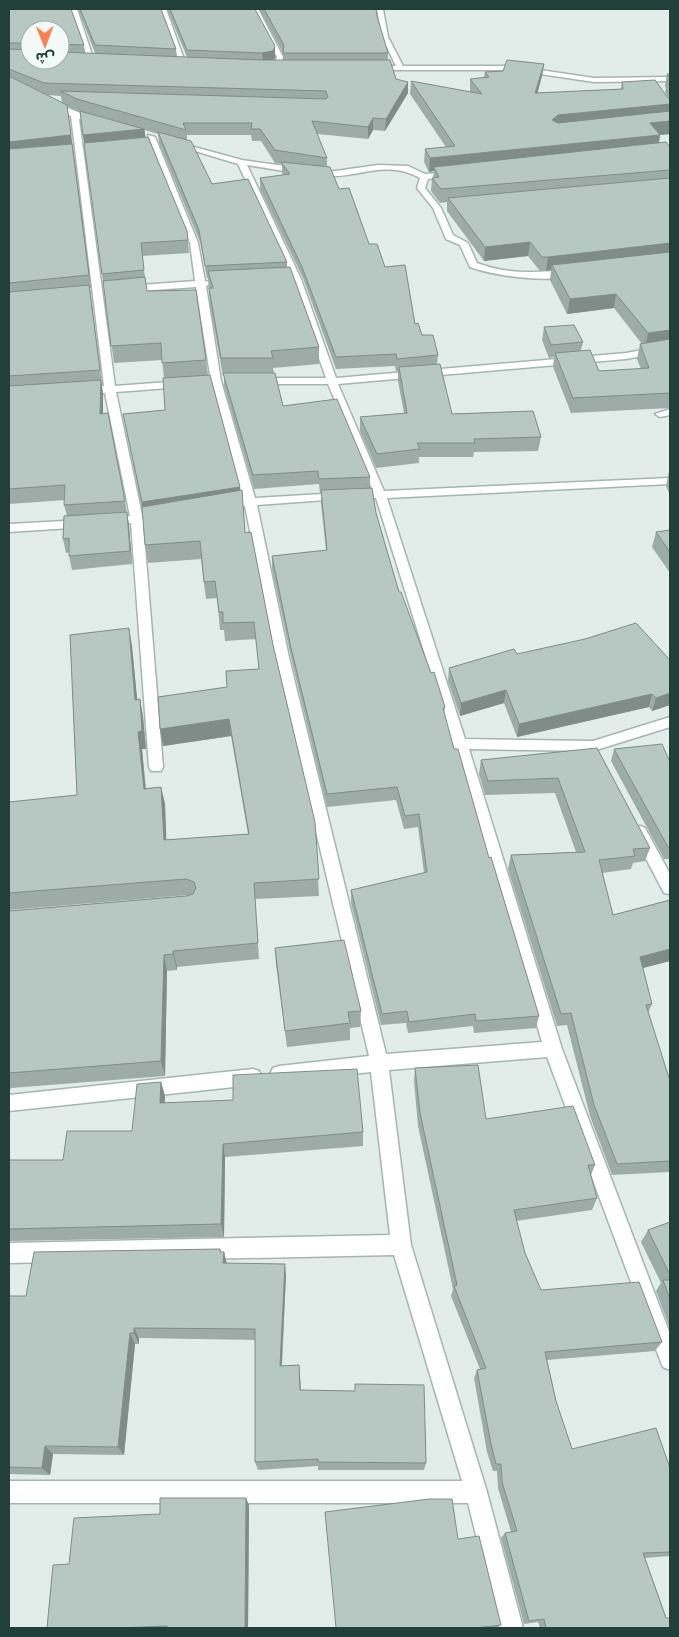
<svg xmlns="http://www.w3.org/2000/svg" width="679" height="1637" font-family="'PT Sans','Noto Sans Arabic',sans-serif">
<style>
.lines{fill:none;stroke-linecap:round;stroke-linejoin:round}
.minor-casing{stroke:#a4b6b1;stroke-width:3}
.minor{fill:#fff;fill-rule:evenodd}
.wall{fill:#9daca7;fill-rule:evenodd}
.shaded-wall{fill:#808c88}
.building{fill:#b7c8c2;stroke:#808c88}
</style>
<rect width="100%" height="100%" fill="#e2ede9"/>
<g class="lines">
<g class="minor-casing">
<path id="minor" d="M71,9H77L94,61L88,60Z
M160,9H166L186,65L180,64Z
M252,9H258L283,57L281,67L264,70L260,68L275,64L277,57Z
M377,9H383L388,37L403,66H513L594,78L670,77V81L594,82L513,70H373L370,66H396L382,37Z
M50,101L103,122L99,124L79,119L115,386L182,381L187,384L182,387L116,392L142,515L162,512L168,516L162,520L143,522L163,767L161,771H151L149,767L131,523L108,526L102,522L108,518L130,516L105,393L83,394L78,391L83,388L104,386L71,116L47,105L46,103Z
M148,135L155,137L198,243L205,281L214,283L206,286L221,381L255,498L340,493L346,496L340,499L257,505L290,662L386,1054L542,1042L453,744L376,498L367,497L365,495L373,491L328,384H257L252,381L257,378H326L291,279L238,164L172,144L176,142L242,160L328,172L378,165L408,166L425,174L455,172V176L428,179L425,188L441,208L453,235L468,243L477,263C508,275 539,273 571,269L576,272C558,286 491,275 470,267L460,245L446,239L433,208L417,188L420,178C386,159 360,178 326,176C300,175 273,169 247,165L301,279L336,378L626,353L670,345V351L626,359L338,384L384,491L670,478V484L387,498L465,739L593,741L670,717V727L593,751L469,749L562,1049L670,1334V1370L663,1367L660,1360L547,1057L389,1070L411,1245L487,1492L523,1628H499L468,1503H9V1481H462L394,1255L9,1263V1243L390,1235L371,1072L279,1082L273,1080L270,1074L273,1068L279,1066L369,1056L276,662L245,506L237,505L235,503L243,499L211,381L196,287L127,292L122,289L127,286L195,281L190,243Z
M670,409V415L660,417L655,414Z
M82,520L88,524L86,527L9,532V524Z
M640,826L645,828L670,874V894L664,893L632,832L635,828Z
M253,1069L259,1071L262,1077L259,1083L253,1085L9,1111V1095Z"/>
</g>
<use href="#minor" class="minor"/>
</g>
<path class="wall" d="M9,9H71L84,45L85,53H95L78,9H161L176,49L177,57H187L167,9H255L275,46V57L274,60H283V53L259,9H376L377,16L388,53V60H390L396,79L408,82V93L385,131L373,130L368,139L317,134L327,158V167H330L339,189L349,188L369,244H377L385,267L405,265L415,324L418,323L422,335H433L438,355L437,364H440L452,414L533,411L541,437L538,451L474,452L473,457H419V463L376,468L360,431V417L404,413L398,381V371H396L395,366L336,369L303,278L260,189V178L283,175L282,173V164L275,163L261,141H252L251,135H187V140L191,141L212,184L248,179L287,262V267H290L319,347V364L273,368L274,373H275L283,406L337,399L370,477V488H372L376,513L399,592H401L431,673L434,672L445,707L444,715L454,749H458L489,858L491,857L539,1016L536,1028L474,1033L473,1026L408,1033L406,1023L381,1025L351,903V890L424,873L418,827L404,829L396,800L327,807L292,662L272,569V556L326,550L321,504V493H320L319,484L254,489L224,386V376H223L210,305L208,278H207L200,242L159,143L158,134L145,130V137H148L187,231L189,253L142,256L147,291L196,290L206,360L208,375H210L240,487V491L242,490L245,533L251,532L273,645L315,822L319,896L255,899L259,959L177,967V970L167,971L165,1076L11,1088L9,1092V802L77,795L70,635L129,628L132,646L137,700L140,699L143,717L146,749H142L146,788L161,787L165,804L166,840L248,834L231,736L163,746L160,729L158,697L227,687L226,671L259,669L256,639L225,641L224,630H220L217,598L206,599L201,559L148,563L145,545L142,509L123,414L165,410L163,378H164L162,360L114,363L80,112L67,106L74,156L91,288H90L103,394V414L108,413L125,501L129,526L132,564L72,570L69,556V552L66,553L63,539L64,516H67L64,505L65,500L9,504ZM30,30H60V60H30ZM47,95L61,96L62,103ZM189,895L186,896L9,911V910Z
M544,64L542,76L537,93L621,89L622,82L669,99L665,92L666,88L665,86L667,74H670V134L660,135L659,143L670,147V408L571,413L553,367L554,357L549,358L542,340L544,327L583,342L581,350L599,371L641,369L637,359L640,344H642L614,308L567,314L550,280L551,270L540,271L528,256L484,261L447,211V202L440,203L431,191L432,178H433L434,171L429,172L424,162L425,149L446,147L410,94L411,81L470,92V79L484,77L485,72L503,71Z
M669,471H670V496L666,486Z
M670,530V573L652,547L656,532Z
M517,654L670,660V705L652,711L649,707L517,737L504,703L460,716L448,681L449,668Z
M597,748L650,848L645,861L633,863L631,869L602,873L613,915L670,900V961L643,968L652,1004L648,1013L670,1081V1172L612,1175L590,1116L567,1025L557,1026L508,869L511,855L576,852L555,793L485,795L479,774L481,760Z
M614,749L670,762V859H664L611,761Z
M275,948L361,1011L360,1027L350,1028V1040L287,1047L276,965Z
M415,1068L486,1119L595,1165L591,1175L597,1198L592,1210L516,1221L525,1253L541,1290L662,1342L655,1351L547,1360L556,1401L572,1449L670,1468V1556L645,1558L670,1628H540L538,1622L524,1624L501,1538L505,1533L511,1532L498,1488L497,1471H493L487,1452L474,1378L477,1370L480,1369L451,1296L453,1289L418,1126L414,1081Z
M161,1082L165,1096V1103L363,1132V1146L225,1157L224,1237L9,1241V1242V1160H63L132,1131Z
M670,1222V1329L656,1291L661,1283L641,1242L648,1230Z
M220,1249L221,1252H224L226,1263L286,1275L282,1366L299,1365L301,1390L426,1463L424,1470H318V1466L258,1470L255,1462V1340L139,1338V1344H135L124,1455L53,1454L50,1475L9,1474V1296H26Z
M249,1505L248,1628H47L69,1564L160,1514Z
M458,1539L501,1625L497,1628H336Z"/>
<path class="shaded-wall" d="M275,46V57L274,62L263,64L262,53Z
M544,64L542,76L534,106L535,93Z
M408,82V93L385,131L386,119Z
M670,104V117L556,128L552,120L558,115Z
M67,105L74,156L91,288L89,275L9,154V142Z
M373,118V130L368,139V127Z
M670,121V134L648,136L650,123Z
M144,129L146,140L85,146L83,135Z
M660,135L658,148L434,167V171L429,172L430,158Z
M530,242L528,256L484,261L485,247Z
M670,243V257L552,265L551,270L546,271L548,257Z
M89,285L91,298L102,383L100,370Z
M616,294L614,308L567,314L570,299Z
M670,330V344L645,348L648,333Z
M101,380L103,394V428L100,414Z
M240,487L241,498L143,514L142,502Z
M127,512L129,526L132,564L130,551Z
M129,628L132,646L139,718L135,700Z
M506,690L504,703L460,716L461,703Z
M670,693V705L652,711L656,698Z
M652,694L649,707L517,737L519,724Z
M140,699L143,717L146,749H142L147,806L144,789L138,732Z
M229,719L231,736L163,746L160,729Z
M161,787L165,804L167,857L164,840Z
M670,949V961L635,970L640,957Z
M173,951L177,967V970L173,954Z
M164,955L167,971L165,1076L161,1061Z
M161,1082L165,1096L164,1117L160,1103Z
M223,1144L225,1157L224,1237L221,1224Z
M220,1249L223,1261L224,1252L227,1264L226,1274L220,1252Z
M285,1264L286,1275L281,1376L280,1366Z
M134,1328L139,1338V1344L134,1333Z
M130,1333L135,1344L124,1455L118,1447Z
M299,1365L300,1375L301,1400L300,1390Z
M45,1446L53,1454L50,1475L42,1468Z
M246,1498L249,1505L248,1628H245Z"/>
<path class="building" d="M9,9H71L84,45L60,44V30H30V60H60V52L262,60H390L396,79L408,82L386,119L373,118L368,127L312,121L327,158L275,150L260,129H251L252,123H183L186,130L77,99L60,91L326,99L328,97L326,91L44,83L9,69V49L28,50L29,43H9Z
M80,9H161L176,49L95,45Z
M170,9H255L275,46L273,51L262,53L187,50Z
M264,9H376L377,16L388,53H283L284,45Z
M507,60L544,64L535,93L623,89L622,82L655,80L668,98L670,99V104L558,115L552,120L558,123L670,111V121L650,123L660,135L430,158L425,149L455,146L411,81L482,94L470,79L489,77L485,72L503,71Z
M667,74H670V79Z
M9,76L67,105L71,135L9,142Z
M80,111L144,129L83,135Z
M158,132L191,141L212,184L248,179L287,262L205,266L199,230Z
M148,137L187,231L188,240L141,243L144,270L102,274L84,143Z
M666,142L670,147V170L441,189L432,178L439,177L434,167Z
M72,144L89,275L9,283V149Z
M281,162L330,167L339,189L349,188L369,244H377L385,267L405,265L415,324L418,323L422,335H433L438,355L397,359L396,354L336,357L302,267L260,178L290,174Z
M670,178V243L548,257H542L530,242L485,247L448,198Z
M670,252V330L648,333L616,294L570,299L552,265Z
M290,267L319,347L271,351L273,358H221L209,288H213L208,271Z
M145,277L147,291L196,290L206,360L162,363L161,343L111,346L103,281Z
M89,285L100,370L9,376V292Z
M574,325L583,342L551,345L544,327Z
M670,339V393L573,398L555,353L590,350L599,371L649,368L640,344Z
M440,364L452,414L533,411L541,437L474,439L475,443H417L420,449L377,454L360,417L407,413L399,367Z
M223,373H275L283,406L337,399L370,477L319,479L318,471L253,475Z
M210,375L240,487L142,502L123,414L165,410L163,378Z
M101,380L100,414L108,413L125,501L64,505L65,485L9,489V386Z
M372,488L376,513L399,592H401L431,673L434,672L445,707L443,708L454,749H458L489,858L491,857L539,1016L476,1021L475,1014L409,1022L407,1011L382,1014L351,890L427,872L419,814L405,816L397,787L327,794L291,648L272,556L327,550L321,490Z
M242,490L245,533L251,532L273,645L315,822L319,879L254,883L258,943L173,951V954L164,955L161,1061L9,1073V911L186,896L193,894L196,888L194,882L186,879L9,893V802L77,795L70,635L129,628L135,700L140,699L142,731L138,732L144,789L161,787L164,840L249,834L229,719L160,729L158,697L227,687L226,671L259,669L254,622L223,623V612H219L215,581L204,582L200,541L145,545L142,507Z
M127,512L130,551L69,556V538L63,539L64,516Z
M670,530V552L656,532Z
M636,623L670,660V693L656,698L652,694L519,724L506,690L461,703L449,668L514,649L517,654L585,639Z
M662,744L670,762V847H668L614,749Z
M597,748L650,848L633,849L635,856L599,860L613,915L670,900V949L640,957L652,1004L646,1005L670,1081V1161L617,1164L594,1105L571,1013L561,1014L511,855L585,852L558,778L488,781L481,760Z
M344,940L361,1011L348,1012L350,1023L285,1031L275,948Z
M478,1065L486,1119L573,1106L595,1165H588L597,1198L514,1210L525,1253L541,1290L639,1282L662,1342L545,1352L556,1401L572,1449L656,1428L670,1468V1552L643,1553L666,1618H670V1628H546L544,1619L529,1621L505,1533L517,1531L502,1482L501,1464H496L491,1444L477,1370L486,1368L454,1286L457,1285L420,1113L415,1068Z
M357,1069L363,1132L223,1144L221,1224L9,1229V1160H63L67,1131H132L137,1084L161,1082L160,1103L233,1100V1075Z
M670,1222V1275L648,1230Z
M220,1249V1252H224L223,1263L285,1264L280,1366L299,1365L300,1390L355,1391V1384L424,1385L426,1463L318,1462V1459L255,1462V1329L134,1328V1333H130L118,1447L45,1446L42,1468L9,1467V1296H26L34,1252Z
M663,1280H670V1299Z
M160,1498H246L245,1628H167V1626L120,1628H47L53,1565L69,1564L74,1518L160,1514Z
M429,1499H452L458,1539L479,1536L501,1625L476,1628H336L325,1512Z"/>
<rect width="679" height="1637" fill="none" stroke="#214039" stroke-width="20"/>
<g transform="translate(45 45) rotate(179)"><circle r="24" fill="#f3f9f6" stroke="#9fafaa"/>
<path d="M0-4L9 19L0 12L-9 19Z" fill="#fc8152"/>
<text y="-8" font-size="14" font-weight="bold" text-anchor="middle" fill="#214039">ش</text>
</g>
</svg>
